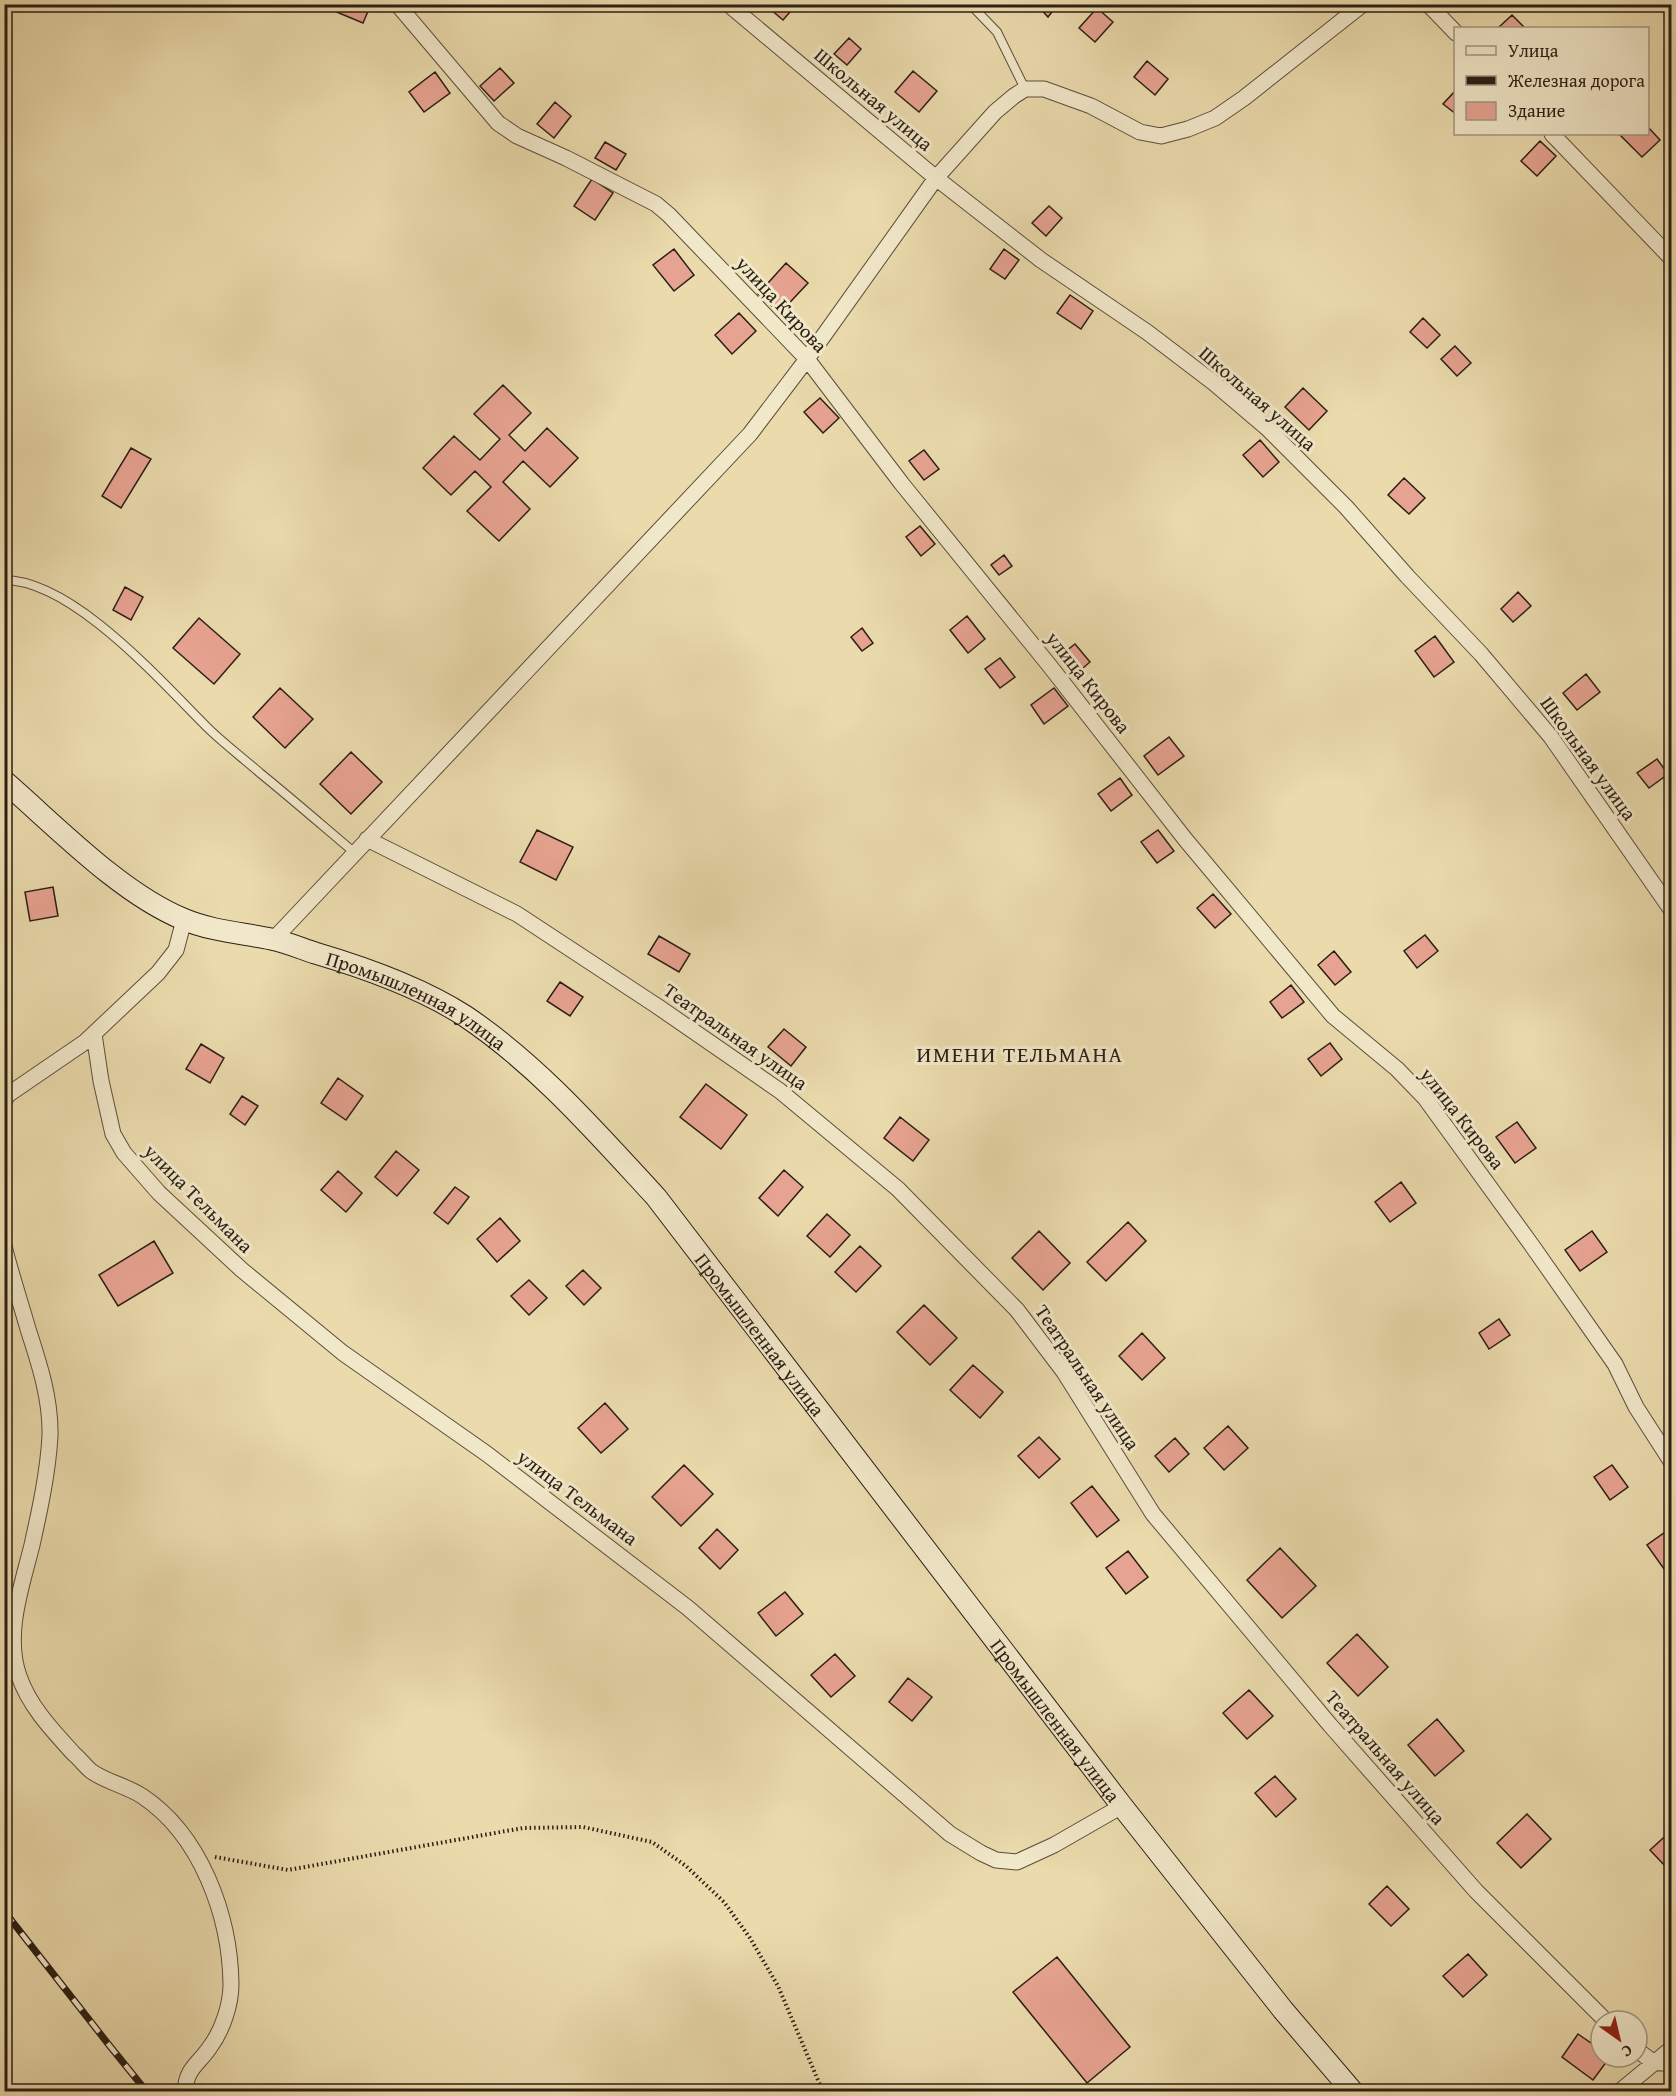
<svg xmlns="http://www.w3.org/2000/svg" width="1676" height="2096" font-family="'Gentium Book Plus',serif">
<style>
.building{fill:#e7a391;stroke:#2b1f14;stroke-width:1.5}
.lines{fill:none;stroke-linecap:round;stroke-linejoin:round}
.lane-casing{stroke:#5b4e3a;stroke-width:10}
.street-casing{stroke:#5b4e3a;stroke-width:17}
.secondary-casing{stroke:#2b1f14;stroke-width:23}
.path{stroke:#2b1f14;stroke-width:4;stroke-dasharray:1.5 3;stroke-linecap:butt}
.lane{stroke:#f1e7c9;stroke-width:8}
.street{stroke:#f1e7c9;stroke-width:15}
.secondary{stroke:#f1e7c9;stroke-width:21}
.rail-casing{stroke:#2b1f14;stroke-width:7}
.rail{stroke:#f1e7c9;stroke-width:4.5;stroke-dasharray:14;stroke-linecap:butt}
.labels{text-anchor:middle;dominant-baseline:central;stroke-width:6;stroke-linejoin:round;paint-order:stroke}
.street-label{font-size:20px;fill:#2b1f14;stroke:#f1e7c9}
.quarter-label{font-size:22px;letter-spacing:1.5px;fill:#2b1f14;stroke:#f1e7c9}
</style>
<rect width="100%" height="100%" fill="#eadaac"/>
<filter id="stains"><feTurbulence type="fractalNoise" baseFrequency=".00333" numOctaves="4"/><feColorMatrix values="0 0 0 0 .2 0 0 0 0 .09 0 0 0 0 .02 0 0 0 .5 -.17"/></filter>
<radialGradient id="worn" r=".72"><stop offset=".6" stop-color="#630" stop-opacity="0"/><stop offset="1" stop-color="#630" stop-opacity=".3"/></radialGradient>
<path class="building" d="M335,4H371L363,23L332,10Z
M774,4H797L783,20L770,9Z
M1036,4H1058L1048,17Z
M1097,8L1113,22L1095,42L1079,28Z
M1512,15L1525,28H1498Z
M849,38L861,49L847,65L834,54Z
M1147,61L1168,79L1155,95L1134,77Z
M500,68L514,83L494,101L480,86Z
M913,71L937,91L919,112L895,92Z
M435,72L450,93L424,112L409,92Z
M1456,90V114L1443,104Z
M555,102L571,116L554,138L537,124Z
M1648,127L1660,140L1642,157L1619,134H1648Z
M1540,141L1556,156L1537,176L1521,161Z
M605,142L626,154L616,170L595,158Z
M592,179L613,193L595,220L574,206Z
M1049,206L1062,218L1046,236L1032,223Z
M674,249L694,275L674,291L653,265Z
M1004,249L1019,260L1005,279L990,269Z
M786,263L808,283L780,313L758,294Z
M1070,295L1093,311L1081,329L1057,313Z
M739,313L756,331L732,354L715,335Z
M1423,318L1440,335L1427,348L1410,332Z
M1455,346L1471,363L1457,376L1441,359Z
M503,385L531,413L509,435L525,451L547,428L578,458L550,487L523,461L503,482L530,509L499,541L467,511L491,487L475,471L451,495L423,468L454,436L480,460L500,439L474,414Z
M1303,388L1327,411L1309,430L1285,407Z
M820,398L839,418L823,433L804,412Z
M1260,440L1279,462L1263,477L1243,455Z
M131,448L151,459L121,508L102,496Z
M924,450L939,469L924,480L909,461Z
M1404,478L1425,498L1409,514L1388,495Z
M920,526L935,544L921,556L906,537Z
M1004,555L1012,566L999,575L991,565Z
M125,587L143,597L131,620L113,610Z
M1518,592L1531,606L1513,622L1501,609Z
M967,616L985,639L968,653L950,630Z
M199,618L240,654L214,684L173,648Z
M862,628L873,643L862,651L851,637Z
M1435,636L1454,662L1434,677L1415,651Z
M1075,644L1090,662L1076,674L1061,655Z
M1000,658L1015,677L1000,688L985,669Z
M1586,674L1600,692L1577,710L1563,693Z
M280,688L313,719L285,748L253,717Z
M1054,688L1068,706L1044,724L1031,705Z
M1169,737L1184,756L1158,775L1144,756Z
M351,752L382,782L351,814L320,784Z
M1657,759L1668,774L1649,788L1637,773Z
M1120,778L1132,795L1111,811L1098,794Z
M537,830L573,847L556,880L520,862Z
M1158,830L1174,851L1157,863L1141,842Z
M53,887L58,916L30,921L25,892Z
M1213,894L1231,914L1215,928L1197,908Z
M1425,935L1438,951L1417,968L1404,951Z
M659,936L690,954L679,972L648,954Z
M1334,951L1351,972L1335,985L1318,965Z
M560,982L583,997L570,1016L547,1001Z
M1291,985L1304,1002L1282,1018L1270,1002Z
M784,1029L806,1047L791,1066L768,1047Z
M1330,1043L1342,1059L1321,1076L1308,1059Z
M201,1044L224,1058L210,1083L186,1069Z
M338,1078L363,1096L346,1120L321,1103Z
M706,1084L747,1115L721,1149L680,1117Z
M242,1096L258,1106L245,1125L230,1114Z
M900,1117L929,1140L913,1161L884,1138Z
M1517,1122L1536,1148L1515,1163L1496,1137Z
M396,1151L419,1170L397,1196L375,1177Z
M784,1170L803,1187L778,1216L759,1198Z
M338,1171L362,1193L346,1212L321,1190Z
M1401,1182L1416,1203L1390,1222L1375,1202Z
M455,1187L469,1197L448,1224L434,1213Z
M827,1214L850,1235L830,1257L807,1236Z
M500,1218L520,1241L497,1262L477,1239Z
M1128,1222L1146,1241L1106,1281L1087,1262Z
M1039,1231L1070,1263L1043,1290L1012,1258Z
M1592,1231L1607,1252L1580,1271L1565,1250Z
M154,1241L173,1273L118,1306L99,1275Z
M860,1246L881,1266L856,1292L835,1272Z
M583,1270L601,1288L584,1305L566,1286Z
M529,1280L547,1298L529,1315L511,1296Z
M924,1305L957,1338L930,1365L897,1332Z
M1499,1319L1510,1335L1489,1349L1479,1333Z
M1142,1333L1165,1358L1142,1380L1119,1356Z
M973,1365L1003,1392L980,1418L950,1390Z
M605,1403L628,1429L601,1453L578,1428Z
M1228,1426L1248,1448L1224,1470L1204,1448Z
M1039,1437L1060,1459L1039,1478L1018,1456Z
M1175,1438L1189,1454L1169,1472L1155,1456Z
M684,1465L713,1494L681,1526L652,1497Z
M1612,1465L1628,1487L1610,1500L1594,1477Z
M1092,1486L1119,1520L1097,1537L1071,1503Z
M1671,1528L1672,1574L1669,1576L1647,1545Z
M717,1529L738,1550L720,1569L699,1548Z
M1280,1548L1316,1586L1282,1618L1247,1580Z
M1128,1551L1148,1577L1126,1594L1106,1568Z
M785,1592L803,1614L776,1636L758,1613Z
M1357,1634L1388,1667L1358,1696L1327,1663Z
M835,1654L855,1676L831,1697L811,1675Z
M908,1678L932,1697L912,1721L889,1702Z
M1249,1690L1273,1716L1247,1739L1223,1713Z
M1437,1719L1464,1751L1435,1776L1408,1745Z
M1275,1776L1296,1799L1276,1817L1255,1793Z
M1527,1814L1551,1839L1521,1868L1497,1843Z
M1672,1830V1864L1667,1868L1650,1850Z
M1387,1886L1409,1909L1391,1926L1369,1904Z
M1468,1954L1487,1975L1463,1997L1443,1976Z
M1057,1957L1130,2047L1087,2083L1013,1992Z
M1578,2034L1601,2050V2057H1610L1593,2080L1562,2057Z"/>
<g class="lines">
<g class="lane-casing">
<path id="lane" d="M970,4L997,32L1025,89
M4,580C74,580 164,685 211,731C227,746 244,759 260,773C292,799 323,826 355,853"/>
</g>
<g class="street-casing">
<path id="street" d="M397,4L498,123L517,136L566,158L656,204L669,215L807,359L902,484L1049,665L1185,839L1333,1016L1397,1069L1425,1098L1533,1247L1615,1364L1636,1407L1672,1463
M728,4L936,178L1041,260L1147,332L1214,383L1267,428L1346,507L1407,576L1481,654L1551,737L1672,911
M1428,4L1456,33
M1552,134L1672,259
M367,839L517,914L657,1006L780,1091L898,1189L1017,1310L1064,1372L1153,1514L1330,1725L1476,1891L1606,2021
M273,940L750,434L807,359L936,178L995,112L1014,96L1025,89H1044L1091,106L1140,132L1161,136L1188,129L1215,118L1244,98L1363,4
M94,1034L101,1081L113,1134L124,1153L159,1193L242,1270L343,1353L487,1454L688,1608L950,1834L981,1853L996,1860L1017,1862L1054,1845L1122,1806
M4,1100L9,1094L85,1042L158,973L176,950L184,920
M4,1246C11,1274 20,1301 28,1329C39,1363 51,1399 50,1436C48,1472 40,1509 32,1545C22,1586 4,1634 19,1676C29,1706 53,1731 74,1754C80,1759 85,1766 91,1771C106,1782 127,1786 142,1796C201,1835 230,1916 231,1984C231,2005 222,2031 210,2047C198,2065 186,2068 185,2092
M1637,2050L1653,2062L1672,2064
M1619,2092L1672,2048"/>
</g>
<g class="secondary-casing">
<g id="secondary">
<path id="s1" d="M4,781C56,826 120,893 183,919C211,931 242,933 271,939C286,942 300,948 315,953C366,968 420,987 465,1016C538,1065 597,1133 656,1197L1122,1806L1283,2010L1353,2092"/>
</g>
</g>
<path class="path" d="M215,1857L288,1870L523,1828L583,1827L652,1842L686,1866L724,1902L750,1938L778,1986L823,2092"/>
<use href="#lane" class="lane"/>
<use href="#street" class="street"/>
<use href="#secondary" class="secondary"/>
<g class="rail-casing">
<path id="rail" d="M4,1911L109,2045L147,2092"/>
</g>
<use href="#rail" class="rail"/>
</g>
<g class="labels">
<g class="street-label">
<text transform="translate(874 99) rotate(40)">Школьная улица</text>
<text transform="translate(782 304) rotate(47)">улица Кирова</text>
<text transform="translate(1258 398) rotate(41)">Школьная улица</text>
<text transform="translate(1089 682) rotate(52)">улица Кирова</text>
<text transform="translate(1589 758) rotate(54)">Школьная улица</text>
<text stroke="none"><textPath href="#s1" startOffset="476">Промышленная улица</textPath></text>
<text transform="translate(736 1036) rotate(35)">Театральная улица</text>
<text transform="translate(1463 1118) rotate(52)">улица Кирова</text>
<text transform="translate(199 1198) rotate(45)">улица Тельмана</text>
<text stroke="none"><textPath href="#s1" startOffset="963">Промышленная улица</textPath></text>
<text transform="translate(1088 1377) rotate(56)">Театральная улица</text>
<text transform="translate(578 1497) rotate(37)">улица Тельмана</text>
<text stroke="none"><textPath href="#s1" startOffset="1449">Промышленная улица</textPath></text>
<text transform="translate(1386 1757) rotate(49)">Театральная улица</text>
</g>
<g class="quarter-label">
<text x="1020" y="1054">ИМЕНИ ТЕЛЬМАНА</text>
</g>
</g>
<rect width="1676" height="2096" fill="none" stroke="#eadaac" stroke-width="24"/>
<rect x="6" y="6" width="1664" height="2084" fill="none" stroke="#2b1f14" stroke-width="3"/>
<rect x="12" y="12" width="1652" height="2072" fill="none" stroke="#2b1f14" stroke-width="1.5"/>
<rect x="1454" y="27" width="195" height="108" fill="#f1e7c9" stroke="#a29781" stroke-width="1.5"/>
<rect x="1466" y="46" width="30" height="9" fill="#f1e7c9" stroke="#a29781" stroke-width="1.5"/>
<text x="1508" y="57" font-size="18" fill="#2b1f14">Улица</text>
<rect x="1466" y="76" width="30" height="9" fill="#2b1f14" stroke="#a29781" stroke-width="1.5"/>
<text x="1508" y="87" font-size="18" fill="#2b1f14">Железная дорога</text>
<rect x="1466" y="102" width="30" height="18" fill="#e7a391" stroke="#a29781" stroke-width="1.5"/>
<text x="1508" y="117" font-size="18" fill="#2b1f14">Здание</text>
<g transform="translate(1619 2039) rotate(146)"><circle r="28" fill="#f1e7c9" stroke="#a29781" stroke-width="1.5"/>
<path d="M0-4.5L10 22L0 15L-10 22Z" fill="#8f2418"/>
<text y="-9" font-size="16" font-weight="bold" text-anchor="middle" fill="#2b1f14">С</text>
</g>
<rect width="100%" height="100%" filter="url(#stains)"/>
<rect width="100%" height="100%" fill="url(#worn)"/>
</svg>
